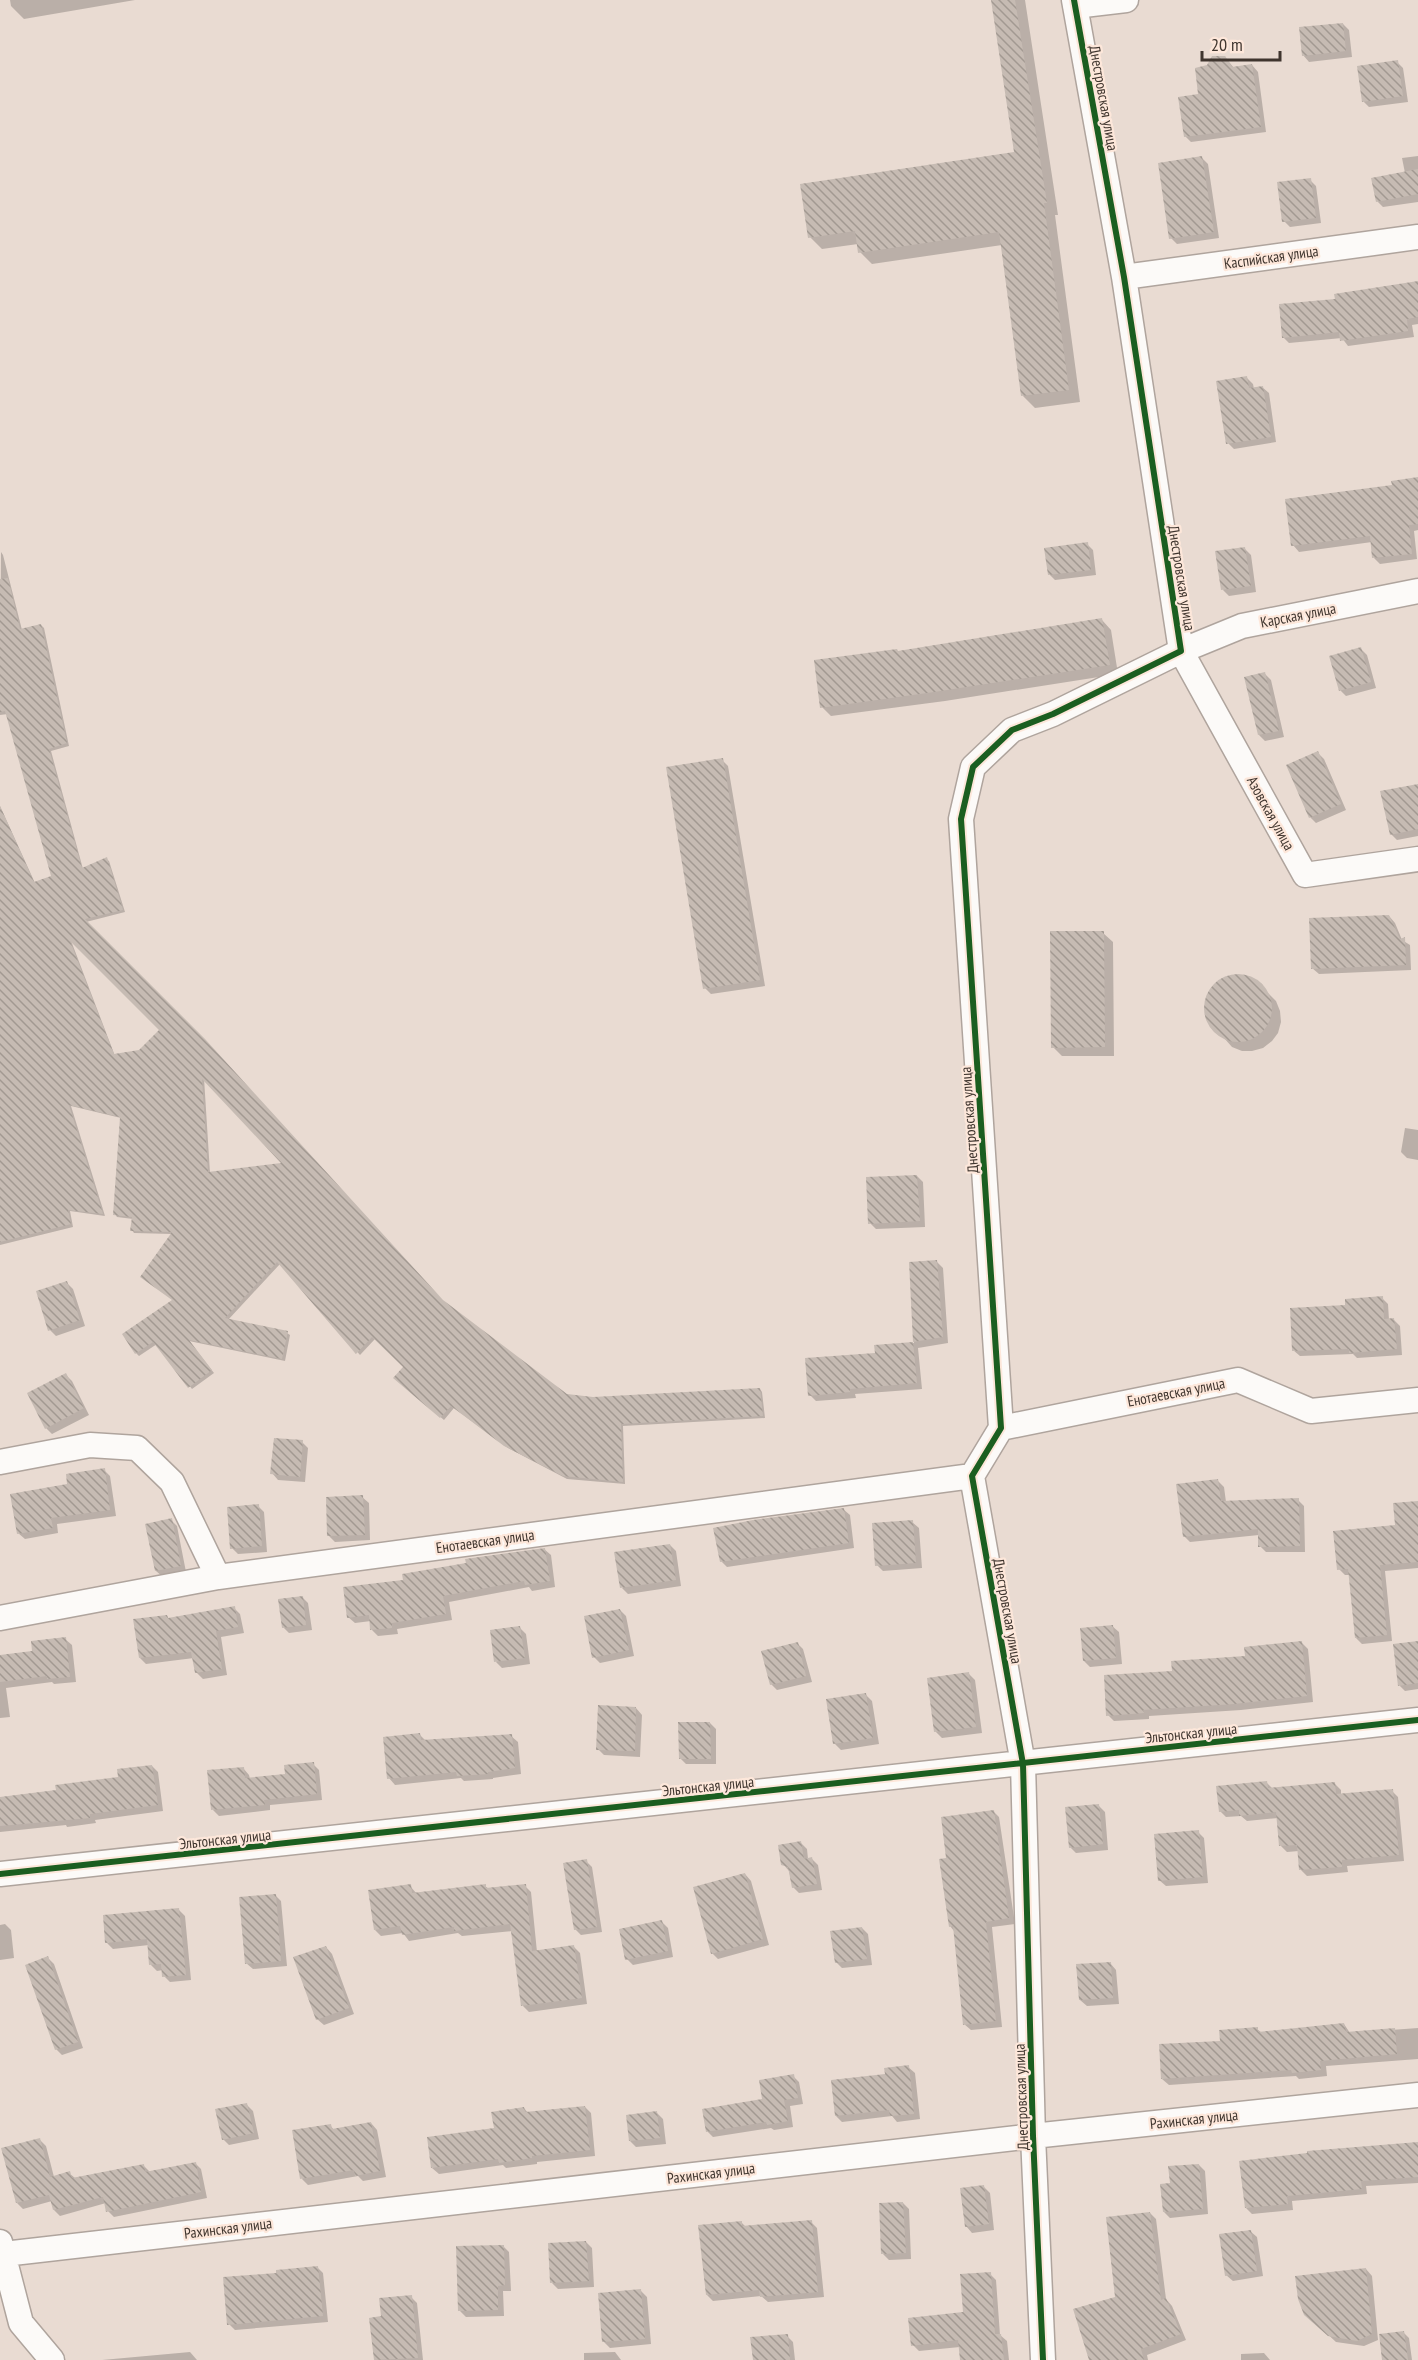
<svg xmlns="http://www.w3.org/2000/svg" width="1418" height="2360" font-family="'PT Sans Narrow',sans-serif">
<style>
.shadow{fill:#0003;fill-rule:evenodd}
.building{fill:url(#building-back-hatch);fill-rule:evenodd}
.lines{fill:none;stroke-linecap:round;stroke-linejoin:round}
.minor-casing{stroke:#afa49d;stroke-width:27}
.minor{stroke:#fcfaf8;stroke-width:24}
.cycleway-casing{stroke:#fde7da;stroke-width:10}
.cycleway{stroke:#1b5e20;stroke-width:6}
.labels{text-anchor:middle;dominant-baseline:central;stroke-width:4.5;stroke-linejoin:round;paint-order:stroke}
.street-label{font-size:15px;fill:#3f352e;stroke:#fde7da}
</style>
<defs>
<pattern id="building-back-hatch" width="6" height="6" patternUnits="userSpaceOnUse" patternTransform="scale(1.5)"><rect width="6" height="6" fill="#c6bbb3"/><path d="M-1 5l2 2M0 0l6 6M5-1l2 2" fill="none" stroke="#a29992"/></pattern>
</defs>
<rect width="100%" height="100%" fill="#e9dbd2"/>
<path class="shadow" d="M10,0H135L24,19L11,6Z
M993,0H1025L1058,215H1055L1080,402L1035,408L1023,396L1002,245L872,264L860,252L858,244L822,249L810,237L1016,153Z
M1343,24L1349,30L1352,57L1309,62L1303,55Z
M1225,57L1234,68L1252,65L1258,72L1266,132L1191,142L1185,136L1208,67Z
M1397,62L1403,68L1408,102L1369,107L1363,101Z
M1418,156V202L1383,207L1377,201L1405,173L1402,158Z
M1202,158L1208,164L1219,238L1177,244L1171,238Z
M1310,180L1316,186L1321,223L1290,227L1284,221Z
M1418,283V324L1412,325L1414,337L1348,346L1342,338L1289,343L1283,337L1337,300Z
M1247,378L1253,384L1254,389L1262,387L1269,393L1276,442L1234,449L1228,443Z
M1418,479V530L1414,531L1417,559L1380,564L1374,558L1372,542L1299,552L1293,545L1393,487Z
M1087,544L1093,550L1096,575L1055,580L1049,574Z
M1245,549L1251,555L1256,592L1229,596L1223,590Z
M1,552L3,555L22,630L41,625L44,628L69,746L51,751L83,869L106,859L109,861L125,912L86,922L443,1302L566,1396L593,1399L760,1389L762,1392L765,1418L623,1426L625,1484L567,1479L508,1448L454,1408L444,1420L395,1378L405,1367L375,1339L360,1355L280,1264L228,1320L287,1333L290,1335L285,1361L189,1341L214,1373L192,1389L157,1344L139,1356L136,1353L174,1300L172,1234L134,1233L132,1230L133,1219L117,1217L115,1214L121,1118L71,1106L105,1216L70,1211L73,1227L0,1245V806L35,883L52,877L8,714L0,715ZM70,938L161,1030L140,1051L115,1056ZM204,1078L284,1164L210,1173Z
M1102,620L1111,630L1118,674L945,701L831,716L822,707Z
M1361,649L1367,655L1376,688L1346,696L1340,690Z
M1265,674L1271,680L1284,737L1265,741L1259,735Z
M1318,753L1324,759L1346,810L1316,823L1310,817Z
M722,760L728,766L765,986L711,994L705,988Z
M1418,787V836L1397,840L1391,834Z
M1389,916L1395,923L1402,940L1410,945L1411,970L1319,974L1312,968Z
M1103,933L1113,942L1114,1056H1062L1053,1047Z
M1239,976L1249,978L1266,991L1276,1001L1280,1011L1281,1022L1278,1033L1272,1041L1263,1048L1252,1051H1242L1232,1047L1208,1020L1206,1010L1211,990L1219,982L1228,977Z
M1405,1128L1418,1130V1160L1407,1158L1401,1152Z
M917,1176L923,1182L925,1227L876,1229L870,1223Z
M937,1262L943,1268L948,1343L918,1348L922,1389L855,1394L856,1398L816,1401L810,1395L876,1354V1346L914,1343L911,1263Z
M67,1283L73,1289L85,1326L56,1336L50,1330Z
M1382,1298L1388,1304L1389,1320H1394L1400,1326L1402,1355L1357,1358L1353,1354L1300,1356L1293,1350Z
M66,1375L72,1381L89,1415L52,1434L46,1428Z
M302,1442L308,1448L305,1482L278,1480L272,1473Z
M104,1470L110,1476L116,1516L57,1524L58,1533L25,1539L18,1533L69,1485Z
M1218,1481L1224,1487L1226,1502L1298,1500L1304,1506L1305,1552H1266L1260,1546L1259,1535L1190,1542L1184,1536Z
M362,1497L369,1503L370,1540L335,1542L329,1536Z
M1418,1503V1568L1385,1571L1392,1641L1362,1644L1356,1638L1350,1575H1345L1339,1569L1396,1526Z
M258,1506L264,1512L267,1552L238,1554L232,1548Z
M843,1509L850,1515L854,1548L727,1567L721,1561Z
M171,1520L177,1526L186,1572L163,1577L156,1571Z
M912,1522L919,1528L922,1568L883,1571L877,1565Z
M670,1545L676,1551L681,1586L628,1594L622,1588Z
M544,1549L551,1555L555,1587L532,1591L529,1587L449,1602L452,1620L397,1629L398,1634L378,1636L372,1630L371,1621L355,1623L348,1617L405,1581Z
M302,1597L308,1603L312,1630L289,1633L283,1627Z
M234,1608L240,1614L244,1633L221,1637L227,1675L203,1679L196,1672L194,1658L146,1664L140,1658L167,1616L169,1619Z
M620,1610L626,1616L634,1656L600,1663L594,1657Z
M1112,1626L1119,1632L1122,1664L1090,1667L1084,1661Z
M519,1627L526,1634L530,1664L502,1668L496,1662Z
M65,1639L72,1645L76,1682L54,1684L52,1682L6,1688L10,1717L0,1718V1657L34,1652Z
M1418,1642V1689L1405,1691L1399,1685Z
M797,1643L803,1649L812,1682L777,1690L771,1684Z
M1302,1643L1308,1649L1313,1702L1241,1710L1149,1716V1719L1114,1721L1108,1715L1173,1672L1247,1658Z
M969,1674L975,1680L982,1733L942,1738L935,1731Z
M866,1695L872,1701L879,1744L841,1750L835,1744Z
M636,1708L642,1715L640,1757L604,1755L598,1749Z
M710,1723L716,1729V1764H686L680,1758Z
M420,1735L426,1741L511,1736L518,1742L521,1774L493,1778V1779L464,1781L461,1778L395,1785L389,1778Z
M313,1764L319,1770L322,1800L270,1805V1810L219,1816L213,1810L243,1768L249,1775L250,1779L286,1775Z
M152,1766L158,1772L163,1811L95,1820L96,1823L67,1827L66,1825L0,1832V1798L58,1791L120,1778Z
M1266,1782L1273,1789L1335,1784L1341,1790V1795L1392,1791L1398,1797L1404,1861L1347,1866L1348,1872L1307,1876L1301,1870L1299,1851L1287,1852L1281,1846L1278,1818L1247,1821L1241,1816L1226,1817L1220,1811Z
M1099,1806L1105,1812L1108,1850L1076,1853L1070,1847Z
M993,1811L999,1817L1015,1924L992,1927L1002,2027L971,2030L964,2024L954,1931L950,1926L948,1859Z
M1198,1832L1204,1838L1208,1883L1166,1886L1159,1880Z
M801,1843L807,1849L808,1859H812L818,1865L822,1890L799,1893L793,1887L789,1871L783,1864Z
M586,1861L592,1867L602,1932L581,1935L575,1929Z
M745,1874L751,1881L769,1945L718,1959L712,1953Z
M410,1886L417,1894L485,1886L489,1889L525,1886L531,1892L537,1952L574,1947L580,1953L587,2004L529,2012L523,2006L513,1931L462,1936L458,1933L409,1941L403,1933L381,1936L375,1930Z
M275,1895L281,1901L287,1966L253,1969L246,1963Z
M179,1910L185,1916L191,1980L170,1982L164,1976L163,1970L157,1971L151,1965L149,1945L113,1949L107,1943Z
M662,1922L668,1928L673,1957L633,1965L627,1959Z
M5,1924L11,1930L14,1958L0,1960V1925Z
M862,1928L868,1934L872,1965L842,1968L836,1962Z
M326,1947L332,1954L354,2014L324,2025L317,2019Z
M48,1958L54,1964L83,2048L62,2055L56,2049Z
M1110,1963L1116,1970L1119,2004L1087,2006L1080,2000Z
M1344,2024L1350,2033L1418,2028V2059L1326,2066L1327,2076L1299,2079L1296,2076L1169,2085L1162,2079L1221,2042L1257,2029L1262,2033Z
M908,2067L915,2073L920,2119L897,2122L892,2116L842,2122L836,2116L887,2076Z
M793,2076L799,2082L803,2104L790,2106L793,2127L774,2130L771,2128L713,2137L707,2131L764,2100Z
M247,2105L253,2111L259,2139L229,2145L223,2139Z
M585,2107L591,2113L595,2156L537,2162V2164L506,2168L503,2165L439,2174L432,2168L496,2130L524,2108L528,2113Z
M657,2113L663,2119L666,2144L636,2147L630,2141Z
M371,2123L377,2130L386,2177L363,2181L358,2176L308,2185L302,2179L330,2125L334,2130Z
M40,2140L46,2146L54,2177L69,2173L75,2178L143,2165L150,2172L195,2163L201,2169L207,2198L114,2217L108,2211L106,2203L60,2216L54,2210L52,2201L23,2209L17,2203Z
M1418,2144V2183L1366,2186L1367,2194L1292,2201L1293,2210L1252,2214L1246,2208Z
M1199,2165L1205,2171L1208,2214L1170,2218L1164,2212L1171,2185Z
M984,2187L990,2193L994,2230L972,2233L966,2226Z
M903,2203L909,2209L911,2259L889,2260L883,2254Z
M1150,2213L1156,2219L1166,2299L1172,2306L1186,2340L1147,2355L1148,2360H1090Z
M741,2222L747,2228L811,2222L817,2228L824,2297L768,2302L761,2296L713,2301L707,2295Z
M1250,2231L1257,2237L1263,2276L1233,2281L1226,2275Z
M586,2242L592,2248L594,2287L558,2289L552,2283Z
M503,2246L509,2252L511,2291H503L504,2316L466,2317L460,2311Z
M317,2267L323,2273L328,2322L235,2330L229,2324L278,2274Z
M1366,2269L1372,2276L1378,2340L1364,2346L1336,2342L1309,2317Z
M990,2274L996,2280L1000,2335L1007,2341L1009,2360H962L960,2347L919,2351L913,2345L965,2314Z
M641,2291L647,2297L651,2344L610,2348L604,2342Z
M411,2297L417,2303L423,2360H375L371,2319L383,2318Z
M1403,2332L1409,2338L1412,2360H1384Z
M787,2336L793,2342L795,2360H754Z
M190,2352L197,2360H102Z
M615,2352L621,2360H584V2353Z
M1264,2353L1270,2360H1241V2354Z"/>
<path class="building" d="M991,0H1015L1047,203H1044L1069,390L1021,396L999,232L858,253L855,231L808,238L800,184L1014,152Z
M1343,23L1346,51L1302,56L1299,27Z
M1212,56H1225L1232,67L1252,64L1261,127L1184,137L1178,97L1198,94L1195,68L1207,65Z
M1398,60L1403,96L1362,102L1357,66Z
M1202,156L1214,232L1169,239L1158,163Z
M1418,169V194L1376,202L1371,178Z
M1311,178L1316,218L1282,222L1277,182Z
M1418,281V317L1407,319L1408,331L1340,341L1339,332L1282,338L1279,304L1335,299L1334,294Z
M1247,376L1249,388L1263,386L1271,437L1226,444L1216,381Z
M1418,477V524L1409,525L1412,554L1372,558L1370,536L1291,546L1285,499L1392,485L1391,481Z
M1088,542L1091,570L1048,575L1044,548Z
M1245,547L1251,586L1221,590L1215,551Z
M8,578L20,629L41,624L67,743L49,749L82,868L107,857L123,910L85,919L205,1039L443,1300L567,1394L593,1397L760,1388L763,1416L621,1424L623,1482L563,1476L504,1446L451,1406L440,1418L393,1378L403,1367L372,1337L356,1354L277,1262L225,1318L288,1331L282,1359L189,1340L212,1370L188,1388L153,1342L135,1354L122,1334L172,1300L140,1277L172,1232L130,1231L132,1217L113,1215L120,1117L69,1105L103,1214L68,1210L71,1224L0,1242V806L34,882L51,876L5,711L0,712V579ZM70,941L159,1030L139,1050L114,1054ZM202,1079L281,1163L208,1172Z
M1102,618L1110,665L934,692L820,708L814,660L897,649L898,651Z
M1361,647L1371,682L1339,691L1329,656Z
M1265,672L1279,731L1258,735L1244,677Z
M1318,751L1341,804L1309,818L1286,765Z
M723,758L760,980L703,989L666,767Z
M1418,784V829L1390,835L1380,791Z
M1389,915L1400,939L1405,937L1406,965L1311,969L1309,918Z
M1050,931H1104L1105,1047L1051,1048Z
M1204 1008a34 34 0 1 1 68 0a34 34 0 1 1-68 0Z
M917,1175L920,1221L868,1224L866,1177Z
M937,1260L943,1337L913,1342L909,1262Z
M67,1281L80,1320L48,1331L36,1291Z
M1383,1296L1384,1319L1394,1318L1397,1349L1349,1353V1349L1292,1351L1290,1308L1345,1305V1299Z
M913,1342L917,1383L850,1389V1392L808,1396L805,1358L875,1353L874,1345Z
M66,1373L84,1408L45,1429L27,1393Z
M274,1438L303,1440L300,1477L270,1474Z
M105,1468L110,1510L51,1518L53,1528L17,1534L10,1494L67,1484L66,1474Z
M1218,1479L1221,1501L1299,1498L1300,1546L1258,1547V1529L1183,1537L1176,1484Z
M363,1495L365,1535L327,1536L326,1497Z
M1418,1501V1562L1380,1565L1387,1635L1355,1638L1348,1569L1337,1570L1333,1531L1395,1525L1393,1503Z
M259,1504L262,1546L230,1549L227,1507Z
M844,1508L849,1543L720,1562L713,1528L753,1520Z
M172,1518L181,1566L155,1571L145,1524Z
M913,1520L916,1563L875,1566L872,1523Z
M670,1544L676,1580L620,1588L614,1552Z
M545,1548L550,1581L525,1585L524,1581L443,1596L446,1614L392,1623V1628L370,1630L369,1615L347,1618L343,1587L403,1580L402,1574L466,1563L465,1559Z
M303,1596L306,1625L282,1628L278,1599Z
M235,1606L238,1627L216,1631L222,1669L195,1673L191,1652L139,1658L133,1619L167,1615L168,1618Z
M620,1609L629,1650L592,1658L584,1616Z
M1113,1625L1116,1658L1083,1661L1080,1628Z
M520,1626L525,1658L494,1662L490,1630Z
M66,1637L70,1677L47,1679V1676L0,1682V1655L32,1651L31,1641Z
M1302,1641L1307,1696L1234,1704L1143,1710L1144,1713L1106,1716L1104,1675L1172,1671L1171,1661L1245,1656L1244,1647Z
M1418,1641V1683L1398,1686L1393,1644Z
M798,1642L806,1676L770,1685L761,1651Z
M969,1672L976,1727L934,1732L927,1678Z
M866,1693L873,1738L833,1744L826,1699Z
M598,1705L636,1707L635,1751L596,1750Z
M678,1722H710L711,1759H679Z
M420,1733L421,1740L512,1734L515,1768L488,1772V1774L457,1776L456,1772L387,1779L383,1737Z
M314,1762L317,1794L264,1800L265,1805L211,1810L207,1770L244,1767L245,1778L285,1774L284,1765Z
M152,1765L158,1805L90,1814V1818L0,1826V1797L56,1790L55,1785L118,1777L117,1769Z
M1267,1781L1268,1788L1335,1782L1336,1794L1393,1789L1399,1855L1342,1860V1867L1299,1870L1297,1845L1279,1846L1276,1812L1239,1816V1810L1219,1812L1216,1786Z
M1099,1804L1103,1844L1069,1848L1065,1807Z
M994,1810L1009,1918L986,1922L996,2021L963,2025L953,1926L949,1927L939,1859L946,1858L941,1817Z
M1199,1830L1203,1877L1158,1881L1154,1834Z
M801,1841L804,1859L812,1857L817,1884L792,1888L788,1867L781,1865L778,1845Z
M587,1859L597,1927L574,1930L563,1863Z
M745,1873L763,1939L711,1954L693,1887Z
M411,1884L412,1893L486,1884V1888L526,1884L532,1951L574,1945L582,1998L521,2006L510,1924L454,1931V1927L402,1935L400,1926L374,1930L368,1890Z
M276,1894L281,1961L245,1964L239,1897Z
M179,1908L186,1975L162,1977L161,1964L149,1965L147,1939L105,1943L103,1915Z
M662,1920L668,1951L625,1960L619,1929Z
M862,1927L867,1959L835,1963L830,1931Z
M326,1946L349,2008L316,2020L293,1957Z
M48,1956L78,2042L55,2050L25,1965Z
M1111,1962L1113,1998L1079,2000L1076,1964Z
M1344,2023L1346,2032L1395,2028L1397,2054L1320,2061L1321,2070L1292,2073L1291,2070L1161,2079L1159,2044L1220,2041L1219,2030L1258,2027V2032Z
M909,2065L914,2114L890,2116L889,2110L835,2116L831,2080L885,2074L884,2068Z
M794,2074L798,2098L784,2100L788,2121L767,2125L766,2122L706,2132L702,2109L762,2099L759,2080Z
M247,2103L254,2133L222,2140L215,2109Z
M585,2106L590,2150L532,2156V2158L499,2163L498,2159L431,2168L427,2137L494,2128L491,2112L524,2107L525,2112Z
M657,2111L660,2138L629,2141L626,2115Z
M371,2122L380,2171L355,2176L354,2170L300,2179L292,2130L331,2124L332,2129Z
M40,2138L50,2177L70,2171L72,2178L144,2164L145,2172L196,2162L201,2192L106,2212L103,2197L53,2210L49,2195L16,2203L1,2148Z
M1418,2142V2177L1361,2181L1362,2189L1287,2196L1288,2204L1245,2208L1239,2161L1307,2153V2151Z
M1199,2164L1203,2209L1163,2212L1160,2184L1170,2183L1168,2166Z
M984,2185L989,2224L965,2227L960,2188Z
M903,2202L906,2253L881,2254L879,2203Z
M1150,2212L1161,2300L1166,2298L1181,2334L1141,2349L1144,2360H1089L1073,2309L1115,2297L1106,2217Z
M812,2220L818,2292L760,2297L759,2290L706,2295L698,2225L742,2221V2226Z
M1251,2230L1257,2271L1225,2276L1219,2234Z
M586,2241L589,2281L550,2283L548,2243Z
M504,2245L505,2285L498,2286V2310L458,2311L456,2246Z
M318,2266L323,2316L227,2325L223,2277L276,2273V2270Z
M1366,2268L1372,2334L1357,2341L1328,2336L1304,2315L1298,2299L1295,2276Z
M991,2272L995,2334H1001L1004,2360H960L958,2340L911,2346L908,2318L963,2312L960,2274Z
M641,2289L645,2339L602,2342L598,2293Z
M412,2295L418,2358L374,2360L369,2318L381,2316L379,2298Z
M1404,2331L1408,2360H1382L1379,2334Z
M788,2334L790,2360H753L750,2337Z"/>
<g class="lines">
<g class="minor-casing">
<path id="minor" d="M1075,6L1126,0
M1124,277L1418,237
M1418,591L1242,626L1181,651L1305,875L1418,859
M1001,1428L1238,1380L1311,1411L1418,1400
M0,1462L90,1445L137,1448L172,1482L218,1577
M0,1618L218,1577L972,1476
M0,1874L1418,1720
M0,2242L21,2323L52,2360
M4,2254L1033,2136L1418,2095
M1043,2360L1033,2136L1023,1764L972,1476L1001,1428L961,819L973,767L1012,730L1053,714L1181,651L1124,277L1074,0"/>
</g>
<use href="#minor" class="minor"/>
<g class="cycleway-casing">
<path id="cycleway" d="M0,1874L1418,1720
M1043,2360L1033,2136L1023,1764L972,1476L1001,1428L961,819L973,767L1012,730L1053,714L1181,651L1124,277L1074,0"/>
</g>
<use href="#cycleway" class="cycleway"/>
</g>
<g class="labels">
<g class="street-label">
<text transform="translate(1104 98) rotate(80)">Днестровская улица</text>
<text transform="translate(1271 257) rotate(-8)">Каспийская улица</text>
<text transform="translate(1182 578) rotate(81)">Днестровская улица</text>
<text transform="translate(1298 615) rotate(-11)">Карская улица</text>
<text transform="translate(1271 813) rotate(61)">Азовская улица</text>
<text transform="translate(969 1120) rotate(-94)">Днестровская улица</text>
<text transform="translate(1176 1392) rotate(-11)">Енотаевская улица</text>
<text transform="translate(485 1541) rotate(-8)">Енотаевская улица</text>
<text transform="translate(1008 1611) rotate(80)">Днестровская улица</text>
<text transform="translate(1191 1733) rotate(-6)">Эльтонская улица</text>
<text transform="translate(708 1786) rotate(-6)">Эльтонская улица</text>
<text transform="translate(225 1839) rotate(-6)">Эльтонская улица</text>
<text transform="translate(1021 2097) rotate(-92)">Днестровская улица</text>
<text transform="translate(1194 2119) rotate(-6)">Рахинская улица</text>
<text transform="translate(711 2173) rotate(-7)">Рахинская улица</text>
<text transform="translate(228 2228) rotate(-7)">Рахинская улица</text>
</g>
</g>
<path d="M1202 51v9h78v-9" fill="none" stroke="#3f352e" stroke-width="3"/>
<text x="1211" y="51" font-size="18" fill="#3f352e" stroke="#fde7da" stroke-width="4.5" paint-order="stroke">20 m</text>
</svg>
